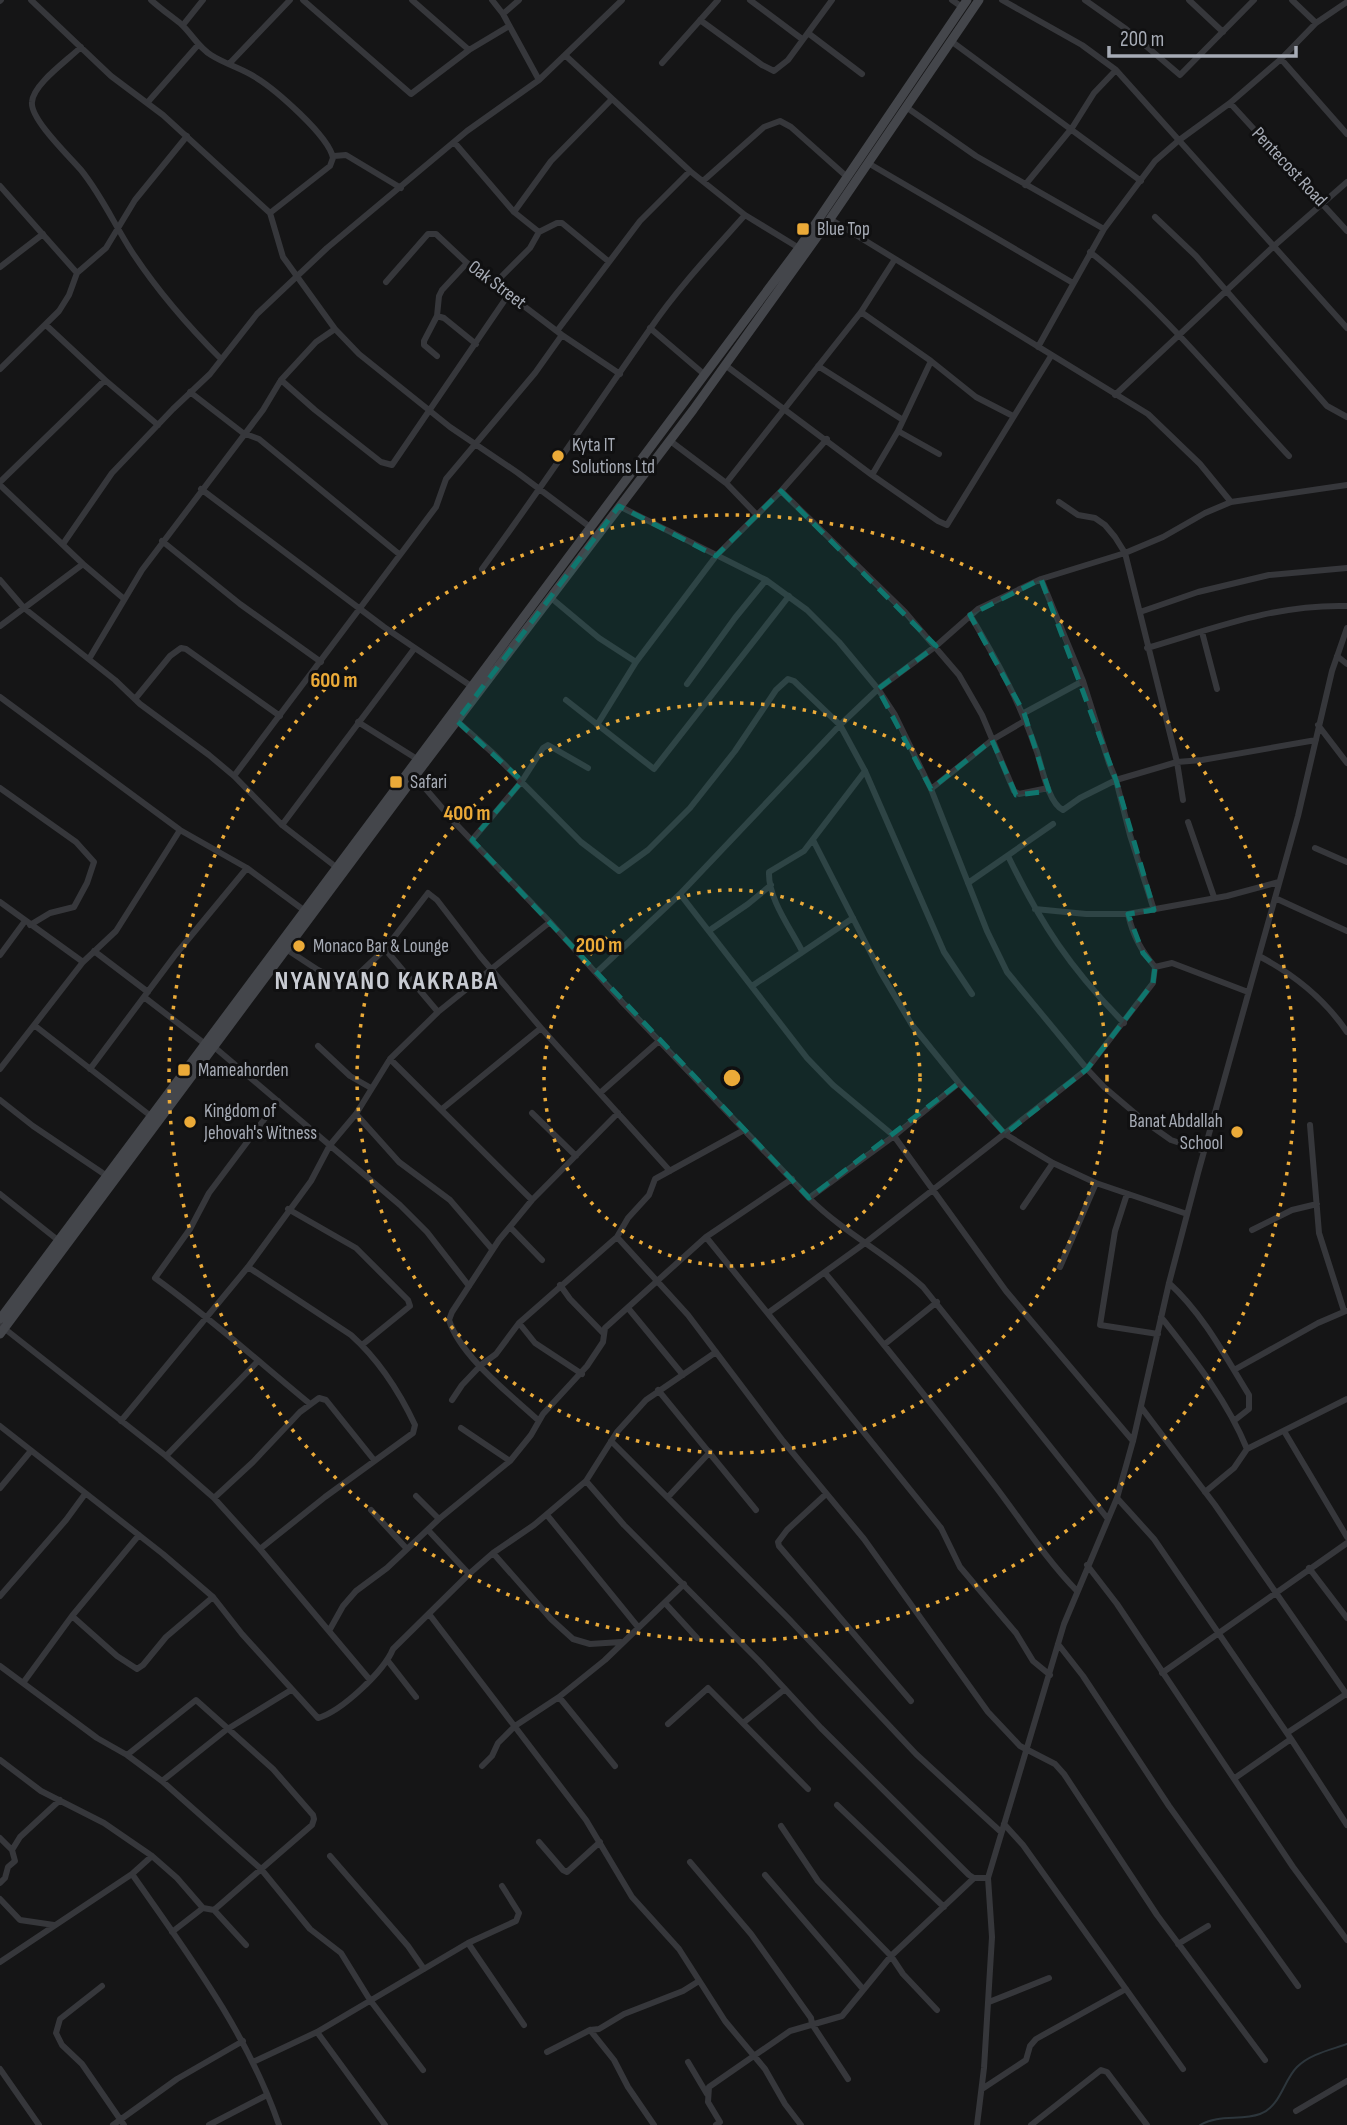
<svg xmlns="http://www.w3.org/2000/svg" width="1347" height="2125" font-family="'Sofia Sans Condensed',sans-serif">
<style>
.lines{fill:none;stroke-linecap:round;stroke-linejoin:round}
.stream{stroke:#2d363c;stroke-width:2}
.street{stroke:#36373b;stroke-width:6}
.secondary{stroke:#44464b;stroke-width:9}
.marked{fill:#0f766e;fill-opacity:0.2;stroke:#0f766e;stroke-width:5;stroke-dasharray:14 9;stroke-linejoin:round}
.ring{fill:none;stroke:#ebaa38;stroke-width:3.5;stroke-dasharray:3.5 7}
.poi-dot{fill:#ebaa38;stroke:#101011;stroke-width:2.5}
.labels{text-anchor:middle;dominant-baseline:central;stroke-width:6;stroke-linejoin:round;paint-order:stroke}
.street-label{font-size:19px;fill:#a7acb6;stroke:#101011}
.poi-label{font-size:19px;fill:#a7acb6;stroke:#101011;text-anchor:start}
.district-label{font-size:26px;font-weight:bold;letter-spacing:2px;fill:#c8cbd2;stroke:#101011}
.centre{fill:#ebaa38;stroke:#101011;stroke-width:3.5}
.ring-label{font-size:21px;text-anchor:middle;font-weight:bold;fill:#ebaa38;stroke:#101011;stroke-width:6;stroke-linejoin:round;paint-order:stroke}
</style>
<rect width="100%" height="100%" fill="#151516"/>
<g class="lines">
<path class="stream" d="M1200,2125C1219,2114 1241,2121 1260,2114C1281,2106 1283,2081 1297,2067C1310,2054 1330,2050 1347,2044"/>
<path class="street" d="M31,0L111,76L163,115L270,213L283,257L335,329L359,354L450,427L518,473L590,527
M151,0C161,9 171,16 181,24C192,34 198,47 211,55C225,64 241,68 255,77C275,89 329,136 333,158L330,166L270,213
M303,0L411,94L469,50L509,26
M412,0L469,50
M492,0L503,14L539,80
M750,0L802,39
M952,0L962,7
M1002,0L1082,45L1116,70L1347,328
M1085,0L1126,29L1180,75L1254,0
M1189,0L1223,32
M1292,0L1316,23
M0,1L1,0
M503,14L519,0
M700,20L762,65L774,71L788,60L832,0
M183,25L203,0
M808,33L862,74
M951,41L1141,181
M81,47C68,60 33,84 32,102C30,119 69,156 81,170C102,196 114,224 132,252C157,290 188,326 221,359
M566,56L690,171L745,215L799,248
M1281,59L1347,134
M662,63L718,0
M229,64L290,0
M147,103L198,45
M1230,103L1347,231
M906,107L976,156L1104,229
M454,142L514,212L539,232L557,223H562L608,261
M334,156L346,155L401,188
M868,163L1073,283
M703,181L764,127L780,121L791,127L846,176
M1025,185L1072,128L1094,93L1116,70
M0,186L77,273
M514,212L551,161L612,99
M1155,217L1196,256L1327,406L1347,417
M830,219L1148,414L1200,464L1231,502
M1090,252C1162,309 1226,388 1289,456
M0,267L43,234
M386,282L428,234H436L467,263L562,335L620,374
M495,283L530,248L539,232
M861,312L931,361L976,397L1013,416
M437,316L444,318L476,344
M46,325L105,380L158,425
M650,328L705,375
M557,331L640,221L690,171
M1038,347L1104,229L1155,161L1178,141L1230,103L1281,59L1316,23L1347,2
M437,356L424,345V341L437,316L439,296L442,290L467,263
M725,365L872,475L938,521L947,525L1051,356
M818,366L903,420
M0,369L59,311L69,295L77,273L106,248L135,200L187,136
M281,380L315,410L381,462L392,465L509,294
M190,392L243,433L259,439L399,554
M1115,395L1274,246L1347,182
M898,431L939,454
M669,440L726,483L757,515
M872,475L898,431L931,361
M0,482L105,380
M726,483L861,312L895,259
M0,485L83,564L123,598
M201,489L384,627L471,686
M781,491L905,612L959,675L982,715L1014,791L1019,794L1048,788
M1059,502L1078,515L1095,518L1105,525L1115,537L1125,553L1177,762L1183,800
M619,506L766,580L807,610L839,642L878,689L895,715L931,789L987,931L1007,972L1087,1069L1104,1087L1144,1121L1171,1140L1204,1151
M162,541L240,604L321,662
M63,544L112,473L173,409L210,374L257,314L327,248L467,131L539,80L622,0
M482,569C540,490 594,409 650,329C678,288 712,252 745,215
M1041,579L1083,681L1109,763L1116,780L1130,835L1154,910
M0,580L24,608L115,680L140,704L209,755L234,776L282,825L336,867
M550,597L599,638L636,662
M1140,612L1198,592L1269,575L1347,568
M970,615C996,659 1020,702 1037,752C1042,767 1048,803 1063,810L1080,798L1116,780L1177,762L1202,760L1316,740
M0,626L83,564
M1202,632L1217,689
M1147,648C1215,628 1275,604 1347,606
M1337,656L1347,664
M89,659L142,570L263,410L281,380L316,342L335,329
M687,684L735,618L766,580
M0,697L180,830L247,868L305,911
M135,699L170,656L181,648L186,649L280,716
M566,700L654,769L789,596
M1024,713L1083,681
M457,721L495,755L581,842L619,871L648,850L690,808L735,751L776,690L788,679L794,681L840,725L865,771L944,952L972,994
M358,722L417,759
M597,725L636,662L716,556L781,491L827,439
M1318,725L1347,763
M412,773L456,824L550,922L623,1003L809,1198C844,1233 887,1254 923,1287L1108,1519
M234,776L436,507L446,479L535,373L562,335
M0,788L76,842L94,862L87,883L74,907L50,913L30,925
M931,789L992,740L1026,720
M1188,822L1214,897
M282,825L414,649
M472,840L522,781L543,748L548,745L588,768
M813,840L880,971L912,1025L959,1083L1005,1134L1053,1163L1096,1183L1187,1214
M1315,848L1347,862
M1008,856C1041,924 1070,968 1124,1023
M968,883L1053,824
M680,894L807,1058L833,1085L894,1136L1006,1291L1133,1441
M1275,898L1347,931
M0,902L83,962
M1035,909L1086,914H1128L1227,896L1279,882
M710,930L748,904L771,885
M286,949L318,970L347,985L385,949L428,893L437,900L480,956L541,1028L670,1171
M385,949L438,1012
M94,951L148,992
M802,951C791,929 768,899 769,872L804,851L865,771
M0,955L25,921
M1259,956C1295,975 1324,998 1347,1032
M1155,967L1172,963L1248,992
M596,973L680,894L840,725L878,689L936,646L978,609L1041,579L1125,553L1163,537L1205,513L1231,502L1347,485
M752,986L853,918
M144,997L205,1044
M34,1025L152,1117
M213,1046L400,1205L427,1232L469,1286
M318,1046L350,1076L371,1088
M390,1059L532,1200
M0,1069L83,962L116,931L180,830
M90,1069L176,954L247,868
M600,1093L659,1041
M0,1100L33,1126L107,1176
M278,1101L209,1193L190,1229L155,1278C209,1317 258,1361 309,1403
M442,1109L541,1028
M532,1113L576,1156
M356,1114L399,1162L450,1200L492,1249
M1310,1125L1319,1233L1344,1311
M0,1194L59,1241
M1127,1194L1115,1231L1100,1325L1158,1334
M809,1198L894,1136L959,1083
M1023,1207L1053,1163
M288,1209L356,1248L408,1300L410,1306L362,1345
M510,1227L542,1260
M1252,1230L1292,1210L1317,1204
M617,1237L688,1315L783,1441L864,1539L988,1712L1020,1746L1055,1764L1064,1774L1157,1915L1265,2060
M706,1237L941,1528L960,1567L1016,1633L1033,1661L1050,1675
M248,1267L351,1335C379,1360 399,1391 415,1425L413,1433L325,1497L260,1549
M1060,1267L1096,1183
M825,1273C879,1338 933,1405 985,1473C1016,1512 1042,1555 1077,1591
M1169,1283C1203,1314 1225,1356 1249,1395V1409L1235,1420
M560,1285L570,1299L603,1333
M628,1308L683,1375
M768,1313L865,1243L1087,1069L1153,983L1155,967C1141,950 1133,936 1128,914
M1161,1317C1194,1359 1227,1400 1247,1449L1234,1468L1205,1492
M519,1323L535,1343L582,1374
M0,1325L166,1456L214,1498L260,1549L370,1680
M885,1344L937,1302
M1234,1370L1318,1323L1346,1311
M658,1390L756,1510
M452,1400L462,1385L481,1365L496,1354L519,1323L617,1237L628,1218L649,1195L655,1179L744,1130
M1141,1407L1215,1505L1347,1695
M538,1420C511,1395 460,1356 449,1320L452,1312L499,1240L532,1200L618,1113
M121,1421L248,1267L311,1181L330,1145L356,1114L390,1059L438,1012L550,922
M0,1426L163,1554L213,1597L242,1634L318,1718C342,1711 384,1671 393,1649L469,1574L493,1553L534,1525L586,1481L617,1432L646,1400L716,1352
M461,1428L510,1461
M1284,1431L1347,1537
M611,1441L788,1618L916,1754L1001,1832
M1247,1449L1347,1399
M166,1456L258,1361
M586,1481L624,1525L760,1662L821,1728L969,1875L974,1878H988
M0,1488L30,1452
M826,1494L787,1530L778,1542L779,1546L911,1701
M416,1496L439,1519
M668,1497L710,1452
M214,1498L253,1462L300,1412L319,1398L326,1400L374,1460
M1117,1498L1154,1539L1291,1739L1347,1825
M371,1510L407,1549
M547,1515L638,1627
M428,1530L469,1574
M493,1553L551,1619L573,1639L590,1644L621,1642
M1087,1565L1117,1604L1293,1867L1347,1940
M1309,1568L1347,1618
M0,1596L66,1520L85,1494
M665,1603L697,1638
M429,1614L586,1820L632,1897L679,1949L725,2021L765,2069L785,2104L801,2125
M72,1616L117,1656L137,1669L143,1665L166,1637L213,1597
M329,1631L343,1606L356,1591L387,1568L439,1519L510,1461L531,1435L543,1414L587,1366L603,1342L605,1328L706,1237L792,1179
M1058,1644L1083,1676L1169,1806L1298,1986
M388,1661L416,1697
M0,1666L97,1738L127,1755L162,1781L261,1869L310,1929L341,1953L370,2000L423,2070
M1162,1673L1347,1543
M23,1683L72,1616L139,1535
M559,1697L615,1766
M743,1723L785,1689
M668,1724L708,1688L808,1789
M1287,1733L1346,1694
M0,1760L41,1791L104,1823L152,1856L177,1878L203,1908L214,1910L312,1825L314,1819L313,1815L273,1769L196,1700L127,1755
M482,1766L492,1756L498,1743L515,1726L559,1697L605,1660L684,1584
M1235,1778L1291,1739
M162,1781L226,1730L291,1690
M837,1805L944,1907
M1004,1824L1023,1845L1183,2069
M781,1826L818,1881L891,1956L903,1974L937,2010
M0,1838L12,1850L20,1837L60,1800
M539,1842L563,1870L567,1872L600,1842
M330,1856L408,1946L424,1969
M690,1862L751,1934L811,2018L812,2024L848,2079
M132,1874C188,1954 247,2032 279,2125
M765,1875L863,1989
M0,1883L5,1878L8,1867L15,1861L12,1850
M0,1899L20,1920L54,1925
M214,1910L246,1945
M172,1932L203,1908
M468,1943L524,2025
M1178,1944L1208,1926
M0,1962L132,1874L152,1856
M102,1986L60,2019L56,2033L62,2045L82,2064L124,2125
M989,2002L1049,1978
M590,2030L614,2060L628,2087L654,2125
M317,2032L385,2125
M547,2052L590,2030L599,2029L624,2014L683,1991L699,1981
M253,2062L317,2032L468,1943L516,1921L519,1913L502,1886
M688,2062L707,2094
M0,2069L39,2125
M982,2089L1026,2060L1030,2046L1036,2039L1126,1989
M1296,2111L1347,2081
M113,2125L177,2079L243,2041
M209,2125L267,2095
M716,2125L720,2122L708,2102L709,2087L790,2031L842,2016L891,1956L974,1878
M977,2125L984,2068L992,1937L988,1878L1064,1624L1117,1498L1133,1441L1169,1283L1198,1173L1298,816L1332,671L1347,628
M1031,2125L1101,2070L1107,2072L1147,2125"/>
<path class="secondary" d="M0,1319L799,248L967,0
M0,1334L415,776L693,410L830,219L979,0"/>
</g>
<path class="marked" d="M781,491L936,646L878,689L931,789L992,740L1016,795L1049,791L1024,713L970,615L1041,579L1116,780L1154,910L1128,914L1143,953L1155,967L1153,983L1087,1069L1005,1134L959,1083L809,1198L472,840L522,781L457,721L619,506L716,556Z"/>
<g class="ring">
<circle cx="732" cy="1078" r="188"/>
<circle cx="732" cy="1078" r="375"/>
<circle cx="732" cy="1078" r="563"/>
</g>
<g class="poi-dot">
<rect x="796" y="222" width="14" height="14" rx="3.5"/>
<circle cx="558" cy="456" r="7"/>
<rect x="389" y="775" width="14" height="14" rx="3.5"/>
<circle cx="299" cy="946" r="7"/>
<rect x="177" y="1063" width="14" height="14" rx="3.5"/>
<circle cx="190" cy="1122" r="7"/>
<circle cx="1237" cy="1132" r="7"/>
</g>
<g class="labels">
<g class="street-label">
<text transform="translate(1289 167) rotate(47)">Pentecost Road</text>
<text transform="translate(497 285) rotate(37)">Oak Street</text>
</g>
<g class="poi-label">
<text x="817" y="229">Blue Top</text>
<text x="572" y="445">Kyta IT<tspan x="572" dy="22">Solutions Ltd</tspan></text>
<text x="410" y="782">Safari</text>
<text x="313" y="946">Monaco Bar &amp; Lounge</text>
<text x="198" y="1070">Mameahorden</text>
<text x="204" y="1111">Kingdom of<tspan x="204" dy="22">Jehovah's Witness</tspan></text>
<text x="1223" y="1121" text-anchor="end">Banat Abdallah<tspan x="1223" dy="22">School</tspan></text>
</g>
<g class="district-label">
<text x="387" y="981">NYANYANO KAKRABA</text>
</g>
</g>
<circle cx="732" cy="1078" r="10" class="centre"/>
<g class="ring-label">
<text x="334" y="687">600 m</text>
<text x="467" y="820">400 m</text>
<text x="599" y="952">200 m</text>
</g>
<path d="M1109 46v10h187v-10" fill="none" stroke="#a7acb6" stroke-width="3.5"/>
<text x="1120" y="46" font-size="21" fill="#a7acb6" stroke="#101011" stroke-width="5" paint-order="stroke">200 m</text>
</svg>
